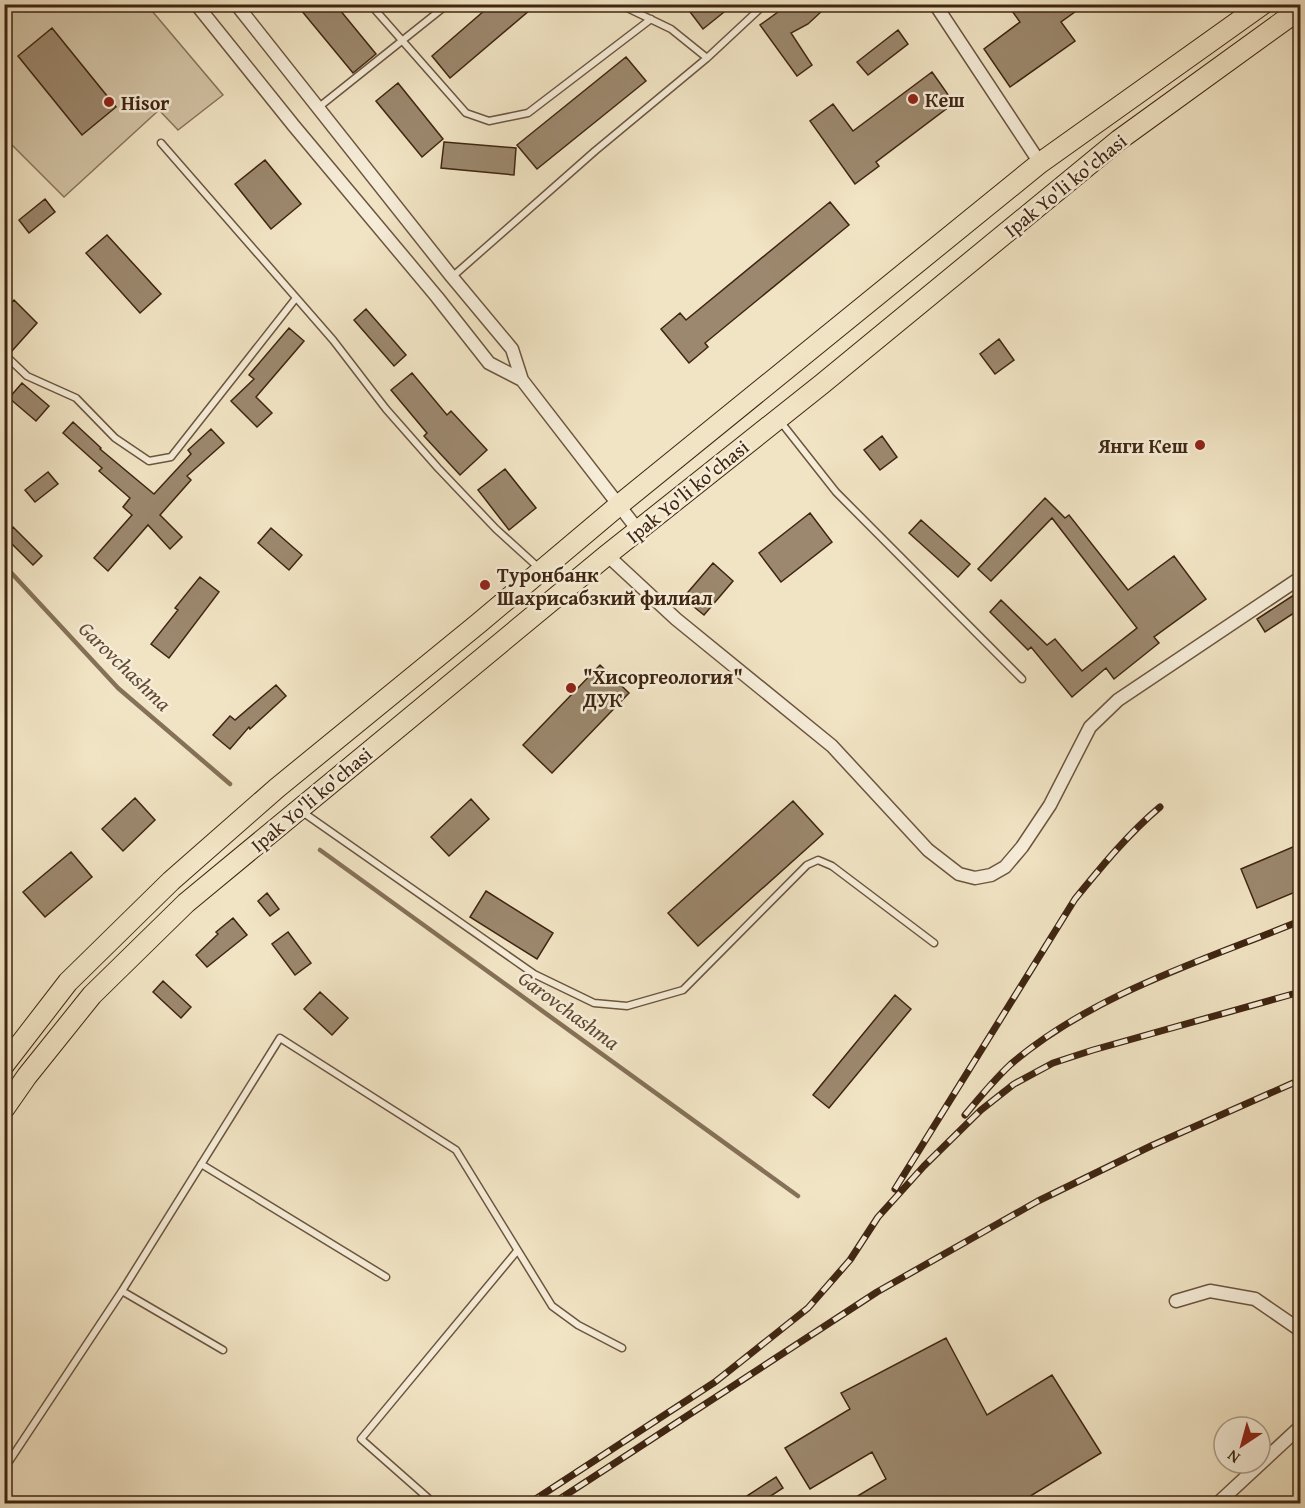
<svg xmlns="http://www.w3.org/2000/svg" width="1305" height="1508" font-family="'Gentium Book Plus',serif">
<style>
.green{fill:#d3c4a6;stroke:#89745c;stroke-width:1.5}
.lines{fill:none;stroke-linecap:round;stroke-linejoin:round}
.stream{stroke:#857158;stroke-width:4.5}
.building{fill:#9c886e;stroke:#3f2511;stroke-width:1.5}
.service-casing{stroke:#6c553e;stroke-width:9}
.minor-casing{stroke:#6c553e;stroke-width:15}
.primary-casing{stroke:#3f2511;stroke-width:22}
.service{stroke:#f6edd9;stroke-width:6}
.minor{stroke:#f6edd9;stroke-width:12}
.primary{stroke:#f1e4c4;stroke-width:20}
.rail-casing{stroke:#3f2511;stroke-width:7}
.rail{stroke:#f6edd9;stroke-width:4.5;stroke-dasharray:14;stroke-linecap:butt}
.poi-dot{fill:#8f2418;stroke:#f6edd9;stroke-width:2}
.labels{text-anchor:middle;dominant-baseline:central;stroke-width:5;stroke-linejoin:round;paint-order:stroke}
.poi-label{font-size:20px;font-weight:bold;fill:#3f2511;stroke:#f6edd9;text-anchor:start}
.street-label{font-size:20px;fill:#3f2511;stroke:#f6edd9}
.water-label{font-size:21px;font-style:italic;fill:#624b34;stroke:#f6edd9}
</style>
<rect width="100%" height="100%" fill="#f1e4c4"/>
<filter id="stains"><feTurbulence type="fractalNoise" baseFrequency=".00333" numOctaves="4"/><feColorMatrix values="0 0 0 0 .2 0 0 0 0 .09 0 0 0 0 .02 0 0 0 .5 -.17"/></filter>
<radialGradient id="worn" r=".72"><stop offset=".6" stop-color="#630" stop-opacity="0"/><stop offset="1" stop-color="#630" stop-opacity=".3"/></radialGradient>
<path class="green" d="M4,5H147L223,95L178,130L159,110L64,197L5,138Z"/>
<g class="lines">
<path class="stream" d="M4,565L118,688L230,784
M320,850L798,1196"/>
</g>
<path class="building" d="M296,4H335L376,54L353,73Z
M492,4H537L450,78L432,56Z
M684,4H734L703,29Z
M789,4H817L822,11L808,24L791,33L812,65L797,76L760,25Z
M1007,4H1086L1061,22L1075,41L1010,87L984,49L1020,22Z
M52,28L116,107L82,135L18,56Z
M898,30L908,44L868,75L857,62Z
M626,57L646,81L537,169L517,145Z
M932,72L954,103L876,162L879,166L855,184L810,121L833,104L853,131Z
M398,83L443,139L422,157L376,101Z
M444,142L516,148L514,175L441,168Z
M265,160L301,204L271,229L235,184Z
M45,199L55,212L29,233L19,220Z
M830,202L849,225L705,343L708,347L689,363L661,329L680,313L686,320Z
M107,235L161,294L140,313L86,253Z
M14,300L37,323L12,351L4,344V310Z
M366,309L406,355L394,366L354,320Z
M289,328L304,341L256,397L272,413L257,427L231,401L254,379L249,375Z
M999,339L1014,360L995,374L980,354Z
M412,373L447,415L451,411L487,450L460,475L424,436L427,433L391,390Z
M22,383L49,406L36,421L9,398Z
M73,422L101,448L100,449L154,494L191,454L188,450L211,429L224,443L187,476L191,480L160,515L182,537L170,549L148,525L108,571L94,558L132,515L123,507L130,498L99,471L102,468L63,433Z
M882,436L897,457L880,470L864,450Z
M505,469L536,508L509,530L478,490Z
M48,472L58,484L35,502L25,490Z
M1045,498L1065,518L1069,515L1128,590L1174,556L1206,599L1154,637L1159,643L1114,679L1106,668L1072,697L1031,647L1028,650L990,612L1001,600L1047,645L1055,639L1082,671L1137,628L1052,518L991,581L978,569Z
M810,513L832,542L781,582L759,553Z
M921,520L970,564L958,577L909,533Z
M13,527L42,556L33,565L4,536Z
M271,528L302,555L289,570L258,543Z
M713,563L733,581L704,615L683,598Z
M200,577L219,592L169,658L151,644L178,610L175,608Z
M1300,591V609L1265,632L1257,619Z
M600,665L629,693L552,773L523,745Z
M276,685L286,696L250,729L249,727L230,749L213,735L230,716L235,720Z
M135,798L155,820L123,851L102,829Z
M471,799L489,819L449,856L431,837Z
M793,801L823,834L698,946L668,913Z
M1300,844V890L1257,908L1241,869Z
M71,852L92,877L45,917L23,892Z
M486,891L553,933L537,959L470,917Z
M267,893L279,909L270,916L258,901Z
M233,918L247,935L207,967L196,955L218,934L216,932Z
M288,932L311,963L295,975L272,944Z
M163,981L191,1007L181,1018L153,992Z
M320,992L348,1018L332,1035L304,1009Z
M895,995L911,1009L829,1108L813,1095Z
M946,1338L987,1415L1052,1375L1101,1453L1019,1503H846L886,1479L872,1452L810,1489L785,1448L850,1409L841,1393Z
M776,1477L783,1488L760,1503H736Z"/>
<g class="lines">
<g class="service-casing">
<path id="service" d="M370,4L466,113L489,121L528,113L651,19
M619,4L671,29L707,58
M319,107L448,4
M161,143L333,340L386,409L438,468L496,529L539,568
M452,277L595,151L707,58L765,4
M4,354L27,376L76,398L115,438L149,461L171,457L296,298
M780,421L836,492L1022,679
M301,811L534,974L594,1003L627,1006L683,990L807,865L818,860L832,866L934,943
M201,1164L386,1277
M122,1291L223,1350
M4,1469L122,1291L280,1038L456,1150L552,1306L578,1325L622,1348
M428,1498L361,1439L517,1251"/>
</g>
<g class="minor-casing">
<path id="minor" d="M196,4L294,126L437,297L489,363L522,380
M236,4L452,277L512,349L522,380L638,530
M935,4L1040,163
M607,555L676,619L832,746L928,850L959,874L975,878L991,875L1005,867L1022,847L1050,805L1090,727L1118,700L1300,578
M1176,1301L1210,1291L1255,1299L1300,1330
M1217,1504L1300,1427"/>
</g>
<g class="primary-casing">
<path id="primary" d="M4,1065L68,982L171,881L277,788L479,623L619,505L1040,163L1263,4
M4,1109L27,1076L92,995L186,903L607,555L822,384L1119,140L1300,9"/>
</g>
<use href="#service" class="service"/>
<use href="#minor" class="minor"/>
<use href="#primary" class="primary"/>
<g class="rail-casing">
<path id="rail" d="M965,1115C979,1098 995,1079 1011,1064C1093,994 1202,961 1300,921
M895,1189L1075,899C1102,866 1128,834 1160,807
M528,1504L715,1382L808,1308L850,1260L878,1217L924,1166L981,1110L1014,1084L1053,1063L1093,1050L1300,992
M552,1504L877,1292L1038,1201L1153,1145L1300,1080"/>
</g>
<use href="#rail" class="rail"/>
</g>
<g class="poi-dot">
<circle cx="913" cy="99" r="6"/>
<circle cx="109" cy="102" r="6"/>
<circle cx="1200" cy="445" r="6"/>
<circle cx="485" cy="585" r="6"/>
<circle cx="571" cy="688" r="6"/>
</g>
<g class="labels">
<g class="poi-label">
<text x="925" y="99">Кеш</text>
<text x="121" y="102">Hisor</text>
<text x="1188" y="445" text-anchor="end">Янги Кеш</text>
<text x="497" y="574">Туронбанк<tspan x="497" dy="23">Шахрисабзкий филиал</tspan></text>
<text x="583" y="676">"Хисоргеология"<tspan x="583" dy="23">ДУК</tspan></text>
</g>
<g class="street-label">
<text transform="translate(1065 185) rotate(-39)">Ipak Yo'li ko'chasi</text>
<text transform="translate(687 491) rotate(-39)">Ipak Yo'li ko'chasi</text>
<text transform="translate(311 799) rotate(-40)">Ipak Yo'li ko'chasi</text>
</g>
<g class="water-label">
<text transform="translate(125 666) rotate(44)">Garovchashma</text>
<text transform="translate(569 1010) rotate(36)">Garovchashma</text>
</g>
</g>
<rect width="1305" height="1508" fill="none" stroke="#f1e4c4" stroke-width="24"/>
<rect x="6" y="6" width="1293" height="1496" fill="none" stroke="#3f2511" stroke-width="3"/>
<rect x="12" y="12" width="1281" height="1484" fill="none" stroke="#3f2511" stroke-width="1.5"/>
<g transform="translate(1242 1445) rotate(216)"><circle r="28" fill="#f6edd9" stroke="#ad9d89" stroke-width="1.5"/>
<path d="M0-4.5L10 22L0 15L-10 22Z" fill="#8f2418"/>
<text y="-9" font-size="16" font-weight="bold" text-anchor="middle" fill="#3f2511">N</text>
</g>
<rect width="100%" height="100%" filter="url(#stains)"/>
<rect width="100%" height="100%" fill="url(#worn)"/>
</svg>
